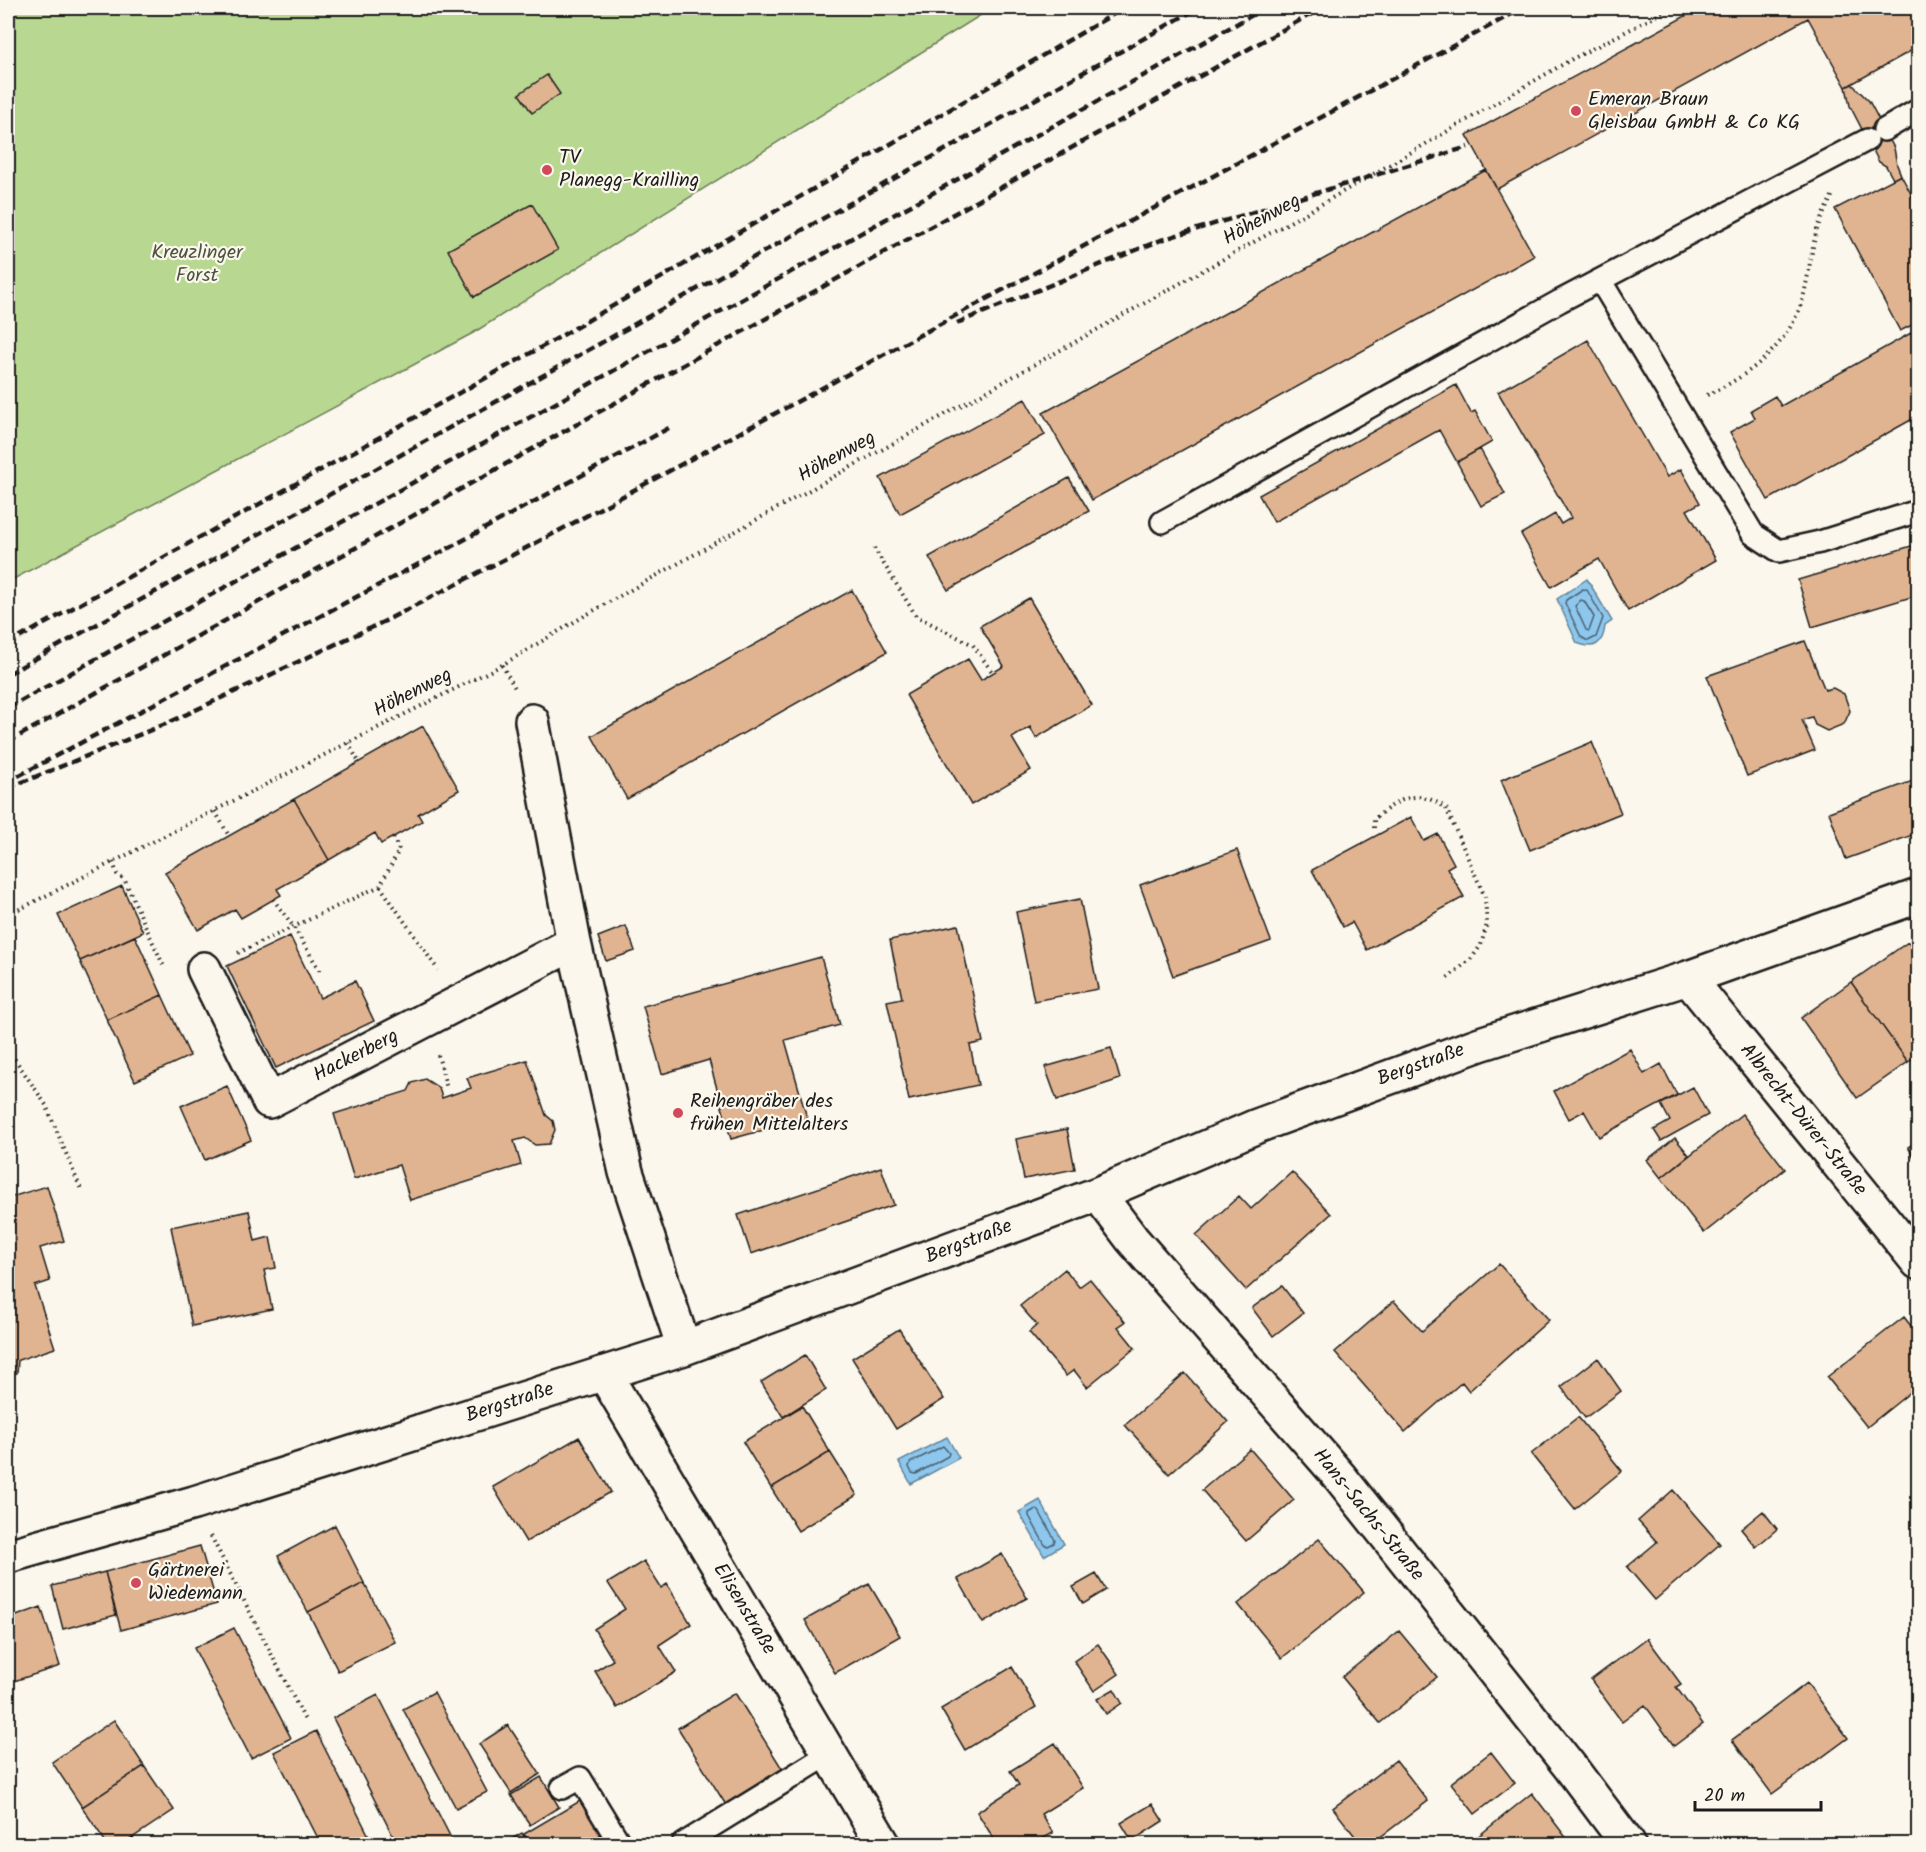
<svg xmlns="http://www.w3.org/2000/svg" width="1926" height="1852" font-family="Kalam,sans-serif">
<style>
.green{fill:#b8d892;stroke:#6a7a57;stroke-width:1.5}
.water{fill:#8ec7ed;stroke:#608399;stroke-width:1.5}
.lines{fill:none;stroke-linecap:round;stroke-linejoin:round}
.shore{stroke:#4a6070;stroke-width:1.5}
.building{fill:#e1b491;stroke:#1c1c1c;stroke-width:1.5}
.service-casing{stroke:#1c1c1c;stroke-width:26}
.minor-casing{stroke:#1c1c1c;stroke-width:38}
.path{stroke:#1c1c1c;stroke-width:4;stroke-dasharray:1.5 4.5;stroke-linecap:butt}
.service{stroke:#fbf7ec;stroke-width:21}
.minor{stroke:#fbf7ec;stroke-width:33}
.rail{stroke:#1c1c1c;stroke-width:4.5;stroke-dasharray:9 4.5;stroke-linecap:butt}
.poi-dot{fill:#d1495b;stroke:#fbf7ec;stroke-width:2}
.labels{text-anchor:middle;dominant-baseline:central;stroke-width:4.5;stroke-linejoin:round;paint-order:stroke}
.poi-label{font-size:20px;fill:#1c1c1c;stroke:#fbf7ec;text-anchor:start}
.street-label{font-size:20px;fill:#1c1c1c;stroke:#fbf7ec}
.park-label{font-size:20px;fill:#4b543f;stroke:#fbf7ec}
</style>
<rect width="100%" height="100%" fill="#fbf7ec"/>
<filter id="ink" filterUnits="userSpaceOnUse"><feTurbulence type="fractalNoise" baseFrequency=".0167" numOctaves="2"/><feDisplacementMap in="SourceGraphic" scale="12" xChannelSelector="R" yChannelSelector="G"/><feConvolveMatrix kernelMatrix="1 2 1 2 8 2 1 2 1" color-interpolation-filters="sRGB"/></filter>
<g filter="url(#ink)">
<path class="green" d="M8,8H992L473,333L8,582Z"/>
<path class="water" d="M1587,579L1612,621L1605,626C1603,645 1594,650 1577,643L1557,599Z
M947,1437L959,1458L911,1484L899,1462Z
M1040,1500L1064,1544L1044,1556L1019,1512Z"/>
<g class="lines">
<path class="shore" d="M1583,589L1587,590L1603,618L1596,637L1588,641L1581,637L1565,603L1566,600Z
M1581,600L1584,601L1594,617L1589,631L1586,630L1575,606Z
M943,1446L949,1453L948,1456L916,1474L912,1473L909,1467L910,1463Z
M1036,1509L1039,1511L1055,1540L1054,1543L1048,1546L1045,1545L1029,1516V1513Z"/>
</g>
<path class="building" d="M1700,8H1918V47L1846,87L1808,18L1497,189L1467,135Z
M547,75L560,94L532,113L519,94Z
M1852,84L1869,101L1894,148L1897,165L1901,175L1893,179L1886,166L1879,162L1850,106L1846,87Z
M1486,170L1534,256L1092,500L1043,413Z
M1901,175L1918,207V322L1900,331L1835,209Z
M532,204L558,250L474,297L448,250Z
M1918,329V416L1768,500L1730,432L1755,418L1751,410L1775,396L1781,406Z
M1588,340L1667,477L1681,469L1700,503L1687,510L1716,560L1628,611L1599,559L1551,587L1521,534L1555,514L1561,524L1571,518L1498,392Z
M1456,385L1471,413L1475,411L1492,442L1457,462L1439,430L1274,522L1259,495Z
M1025,399L1045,435L900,514L880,478Z
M1480,449L1505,494L1481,506L1457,462Z
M1069,478L1089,511L948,590L929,557Z
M1918,544V595L1812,627L1798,580Z
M852,590L887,652L627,799L592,736Z
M1029,598L1092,705L1036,738L1030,727L1012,738L1031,770L971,805L906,695L968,659L981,680L1004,666L980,626Z
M1805,641L1825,690L1833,688L1844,694L1850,711L1844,724L1827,731L1815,725L1812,717L1802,720L1815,750L1747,776L1707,676Z
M423,726L459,790L418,814L422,821L381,844L375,833L329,860L294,799Z
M1592,742L1621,813L1530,850L1501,780Z
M1918,779V833L1846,859L1829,812Z
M294,799L329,860L277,889L281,895L241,918L235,909L198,930L165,872Z
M1411,817L1424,841L1438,834L1454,864L1447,868L1464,897L1367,950L1352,922L1343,927L1312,870Z
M1237,850L1271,941L1173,976L1140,885Z
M122,886L143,932L80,961L58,915Z
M1080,899L1098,989L1034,1001L1016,912Z
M958,925L983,1042L970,1045L978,1085L909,1100L887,1001L902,998L890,940Z
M626,926L635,951L606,961L598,937Z
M135,936L162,995L107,1020L80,961Z
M290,936L320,998L355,981L374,1021L276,1068L227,966Z
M1908,942L1918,957V1055L1908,1062L1851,982Z
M821,957L840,1025L785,1040L807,1118L731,1139L709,1060L662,1074L643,1006Z
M1851,982L1908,1062L1857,1098L1801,1018Z
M162,995L190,1056L135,1081L107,1020Z
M1111,1048L1120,1079L1057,1100L1045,1067Z
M1630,1049L1644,1074L1661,1064L1677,1095L1599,1137L1584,1111L1569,1119L1554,1091Z
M527,1060L546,1115L553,1121L555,1130L549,1144L535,1145L525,1138L514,1141L521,1165L410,1200L399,1165L354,1179L334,1114L408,1091L412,1083L425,1079L439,1088L442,1098L471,1088L467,1078Z
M227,1086L251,1140L205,1160L181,1106Z
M1693,1087L1708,1115L1661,1141L1654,1130L1670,1121L1661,1104Z
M1742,1114L1785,1169L1704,1233L1661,1178Z
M1067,1129L1075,1169L1024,1179L1016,1139Z
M1675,1138L1689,1155L1661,1178L1647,1160Z
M1918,1141V1164L1908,1147Z
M881,1167L894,1205L751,1254L738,1215Z
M1292,1172L1331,1214L1246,1290L1196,1235L1239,1196L1251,1209Z
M47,1186L64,1241L40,1248L50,1281L35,1286L55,1348L18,1360L17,1373L8,1376V1198Z
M249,1211L255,1241L270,1237L276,1268L264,1270L272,1309L192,1326L171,1227Z
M1499,1264L1549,1320L1469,1391L1462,1382L1405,1432L1335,1352L1394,1301L1422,1331Z
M1065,1269L1079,1287L1090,1279L1125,1322L1118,1327L1135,1348L1087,1387L1074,1370L1066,1376L1029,1332L1037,1325L1020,1306Z
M1282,1286L1303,1313L1273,1336L1252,1308Z
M1904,1317L1918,1335V1386L1867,1427L1827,1377Z
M899,1329L944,1399L896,1429L852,1358Z
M805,1355L826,1390L783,1417L761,1382Z
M1598,1358L1621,1391L1585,1418L1561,1387Z
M1185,1373L1228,1422L1169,1474L1125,1425Z
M802,1406L830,1452L771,1488L743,1442Z
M1578,1417L1622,1471L1575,1509L1531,1454Z
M579,1437L611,1492L526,1542L493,1487Z
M1250,1449L1294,1500L1246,1541L1202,1490Z
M830,1452L857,1495L798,1531L771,1488Z
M1673,1490L1720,1544L1655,1600L1627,1567L1657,1542L1638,1521Z
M1763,1511L1777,1529L1756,1547L1741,1529Z
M335,1525L364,1583L308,1612L278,1556Z
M1319,1539L1364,1592L1282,1658L1238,1604Z
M200,1546L217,1604L121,1630L105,1572Z
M1002,1554L1027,1598L983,1623L958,1579Z
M644,1561L661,1588L667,1584L691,1624L659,1645L676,1672L617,1708L595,1671L613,1660L594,1629L625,1609L608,1583Z
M105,1572L116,1615L63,1629L52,1586Z
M1096,1574L1106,1590L1083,1604L1073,1587Z
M364,1583L395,1642L338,1671L308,1612Z
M869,1584L900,1636L835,1673L805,1620Z
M41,1607L60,1666L8,1683V1619Z
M234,1628L291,1738L251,1758L194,1648Z
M1399,1631L1437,1677L1380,1723L1342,1677Z
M1647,1638L1681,1684L1676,1687L1703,1724L1674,1746L1645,1705L1622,1722L1591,1680Z
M1098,1644L1119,1674L1094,1691L1074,1661Z
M1012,1667L1036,1707L965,1750L941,1709Z
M1807,1683L1848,1738L1772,1794L1732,1740Z
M1114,1689L1122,1703L1106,1714L1097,1699Z
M434,1692L487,1792L456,1808L403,1709Z
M735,1693L783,1770L726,1805L678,1728Z
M378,1695L454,1844H397L333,1718Z
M114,1720L144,1766L82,1807L52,1762Z
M508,1725L540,1774L511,1793L479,1744Z
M316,1731L373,1844H321L274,1752Z
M1055,1743L1083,1788L1041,1814L1053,1833L1033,1844H997L977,1812L1019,1785L1010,1771Z
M1491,1752L1515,1783L1475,1814L1451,1783Z
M1396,1760L1428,1801L1371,1844H1361L1333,1808Z
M144,1766L174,1810L123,1844H107L82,1807Z
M541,1777L559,1807L530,1825L511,1795Z
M1532,1793L1568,1840L1562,1844H1481L1476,1838Z
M585,1798L612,1844H530L524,1834Z
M1152,1804L1163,1821L1132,1841L1121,1823Z
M522,1833L528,1844H506L505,1843Z"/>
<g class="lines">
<g class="service-casing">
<path id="service" d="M1884,130L1918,110
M1600,280L1753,534L1779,551L1820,542L1918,511
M1162,522L1560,301L1867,140
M562,1788L580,1778L620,1844
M683,1844L829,1754"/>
</g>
<g class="minor-casing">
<path id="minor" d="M532,721L574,943L626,1172L684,1348
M204,969L269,1101L574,943
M1688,978L1918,1262
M1098,1194L1132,1239L1340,1477L1571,1768L1628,1844
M604,1373L883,1844
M8,1556L194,1503L684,1348L1098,1194L1257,1126L1480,1044L1688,978L1918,896"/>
</g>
<path class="path" d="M1707,395C1751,375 1792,343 1804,294C1809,273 1811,251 1817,230C1820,219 1827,207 1832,196
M874,548L916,616L973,645L993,673
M502,665L515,688
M348,743L359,762
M215,811L229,836
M1374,828V819C1399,799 1416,787 1446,808L1485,897L1487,924L1481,945L1472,958L1445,980
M113,862L117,874L125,881L165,969
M380,886L438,970
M273,899L293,926L320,971
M8,915L502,665L584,616L1306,213L1574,58L1672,8
M238,953L380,886L399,850L393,837
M8,1049L46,1105L82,1192
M438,1055L447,1089
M211,1536L305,1720"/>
<use href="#service" class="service"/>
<use href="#minor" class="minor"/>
<path class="rail" d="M957,323L1161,240L1468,147
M8,644L556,339L1124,8
M8,674L569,361L1198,8
M8,708L1265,8
M8,742L1322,8
M18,776L447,549L669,428
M8,788L168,723L385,621L551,535L1523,8"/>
</g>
</g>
<g class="poi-dot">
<circle cx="1576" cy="111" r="6"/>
<circle cx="547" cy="170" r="6"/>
<circle cx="678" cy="1113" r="6"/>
<circle cx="136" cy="1583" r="6"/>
</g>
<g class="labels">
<g class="poi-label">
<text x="1588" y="100">Emeran Braun<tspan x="1588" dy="23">Gleisbau GmbH &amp; Co KG</tspan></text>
<text x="559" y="158">TV<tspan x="559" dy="23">Planegg-Krailling</tspan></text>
<text x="690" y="1102">Reihengräber des<tspan x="690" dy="23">frühen Mittelalters</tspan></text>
<text x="148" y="1571">Gärtnerei<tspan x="148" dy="23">Wiedemann</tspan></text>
</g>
<g class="street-label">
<text transform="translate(1262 220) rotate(-29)">Höhenweg</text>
<text transform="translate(837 457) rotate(-29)">Höhenweg</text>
<text transform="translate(413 693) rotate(-27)">Höhenweg</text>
<text transform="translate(356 1056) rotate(-27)">Hackerberg</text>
<text transform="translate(1421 1065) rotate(-20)">Bergstraße</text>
<text transform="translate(1803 1120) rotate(51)">Albrecht-Dürer-Straße</text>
<text transform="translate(969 1242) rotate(-21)">Bergstraße</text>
<text transform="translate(510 1403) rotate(-18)">Bergstraße</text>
<text transform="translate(1368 1515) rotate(51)">Hans-Sachs-Straße</text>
<text transform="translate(744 1609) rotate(59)">Elisenstraße</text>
</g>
<g class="park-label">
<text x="197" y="253">Kreuzlinger<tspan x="197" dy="23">Forst</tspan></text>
</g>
</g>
<rect width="1926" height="1852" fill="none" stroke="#fbf7ec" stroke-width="30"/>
<rect x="15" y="15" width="1896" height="1822" fill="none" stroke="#1c1c1c" stroke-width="2" filter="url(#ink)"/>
<path d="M1695 1801v9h126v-9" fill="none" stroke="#1c1c1c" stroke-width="3"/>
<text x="1704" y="1801" font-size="18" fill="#1c1c1c" stroke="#fbf7ec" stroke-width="4.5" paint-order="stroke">20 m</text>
</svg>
